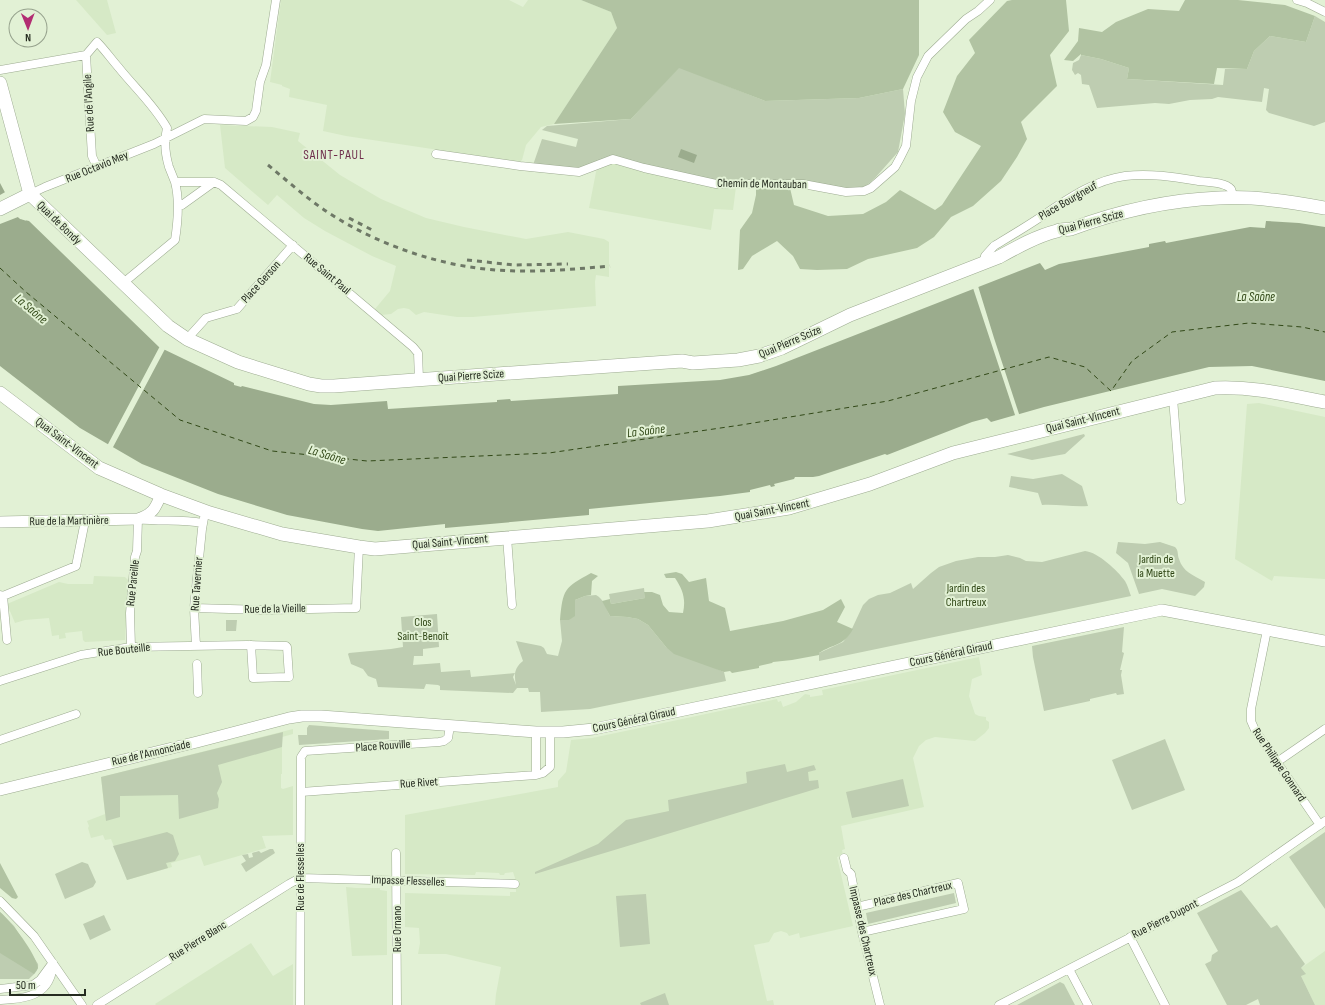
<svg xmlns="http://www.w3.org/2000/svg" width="1325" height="1005" font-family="'Sofia Sans Condensed',sans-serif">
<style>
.built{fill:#d6e9c6}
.green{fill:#becdb1}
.forest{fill:#b1c3a2}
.water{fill:#9bac8d}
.pier{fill:#e2f1d5}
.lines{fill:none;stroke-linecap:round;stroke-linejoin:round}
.ferry{stroke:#324918;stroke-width:1;stroke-dasharray:5 4;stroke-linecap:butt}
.street-casing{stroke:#9dab91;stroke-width:9}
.secondary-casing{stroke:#9dab91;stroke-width:12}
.primary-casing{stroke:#9dab91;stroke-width:14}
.street{stroke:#fff;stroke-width:8}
.secondary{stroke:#fff;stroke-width:11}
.primary{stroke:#fff;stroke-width:13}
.rail{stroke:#6e7866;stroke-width:3;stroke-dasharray:5 5;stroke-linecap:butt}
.labels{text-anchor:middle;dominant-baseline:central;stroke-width:4;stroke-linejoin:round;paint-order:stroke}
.street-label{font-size:12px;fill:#252b20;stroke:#e2f1d5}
.park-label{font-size:12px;fill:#2e4514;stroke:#e2f1d5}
.neighbourhood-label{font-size:13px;letter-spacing:1px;fill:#6f2e4c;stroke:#e2f1d5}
.water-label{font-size:13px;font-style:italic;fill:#324918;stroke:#e2f1d5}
</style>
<rect width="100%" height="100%" fill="#e2f1d5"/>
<path class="built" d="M76,0H107L116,33L107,35Z
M281,0H509L523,7L528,0H581L611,12L617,28L554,124L541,127L526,145L522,160L519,162L346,136L323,131L327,105L289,97L290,89L282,86V85L270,82Z
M220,125L272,127L300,133L298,141L340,175L381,199L426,218L464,227L526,239L568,232L604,239L609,242V277L596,275L595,282L596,306L473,317H457L424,312L416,315L409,309L404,308L398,309L391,314L381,315L375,309L390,291L396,266L372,256L325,231L304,218L277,195L268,205L225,168Z
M610,163L705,185L736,187L733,210L714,209L711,230L589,208L597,167Z
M1259,403L1325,417V579L1274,576L1272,581L1235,559L1247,404Z
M94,576L125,577L129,581L125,640L85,642L83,640L82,631L65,633L66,638L59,639V635L52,636L49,618L25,620L15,623L7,604L59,582L68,584H93Z
M979,657L982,675L972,679L969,696L975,714L979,716L986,717V720L989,722V728L985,733L975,741L935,737L926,740L919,746L913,758L924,807L841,826L845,849L842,850L843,855L837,857L853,926L800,938L799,933L789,936L787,933L781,931L774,933L769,942L754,945L767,1001L773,1000L774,1005H495L496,994L501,967L446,954H418L420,943L419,928L405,927V893L510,896V892H516V881L513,872L505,873L504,875H500L499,873L476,872L475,875L405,874V815L558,787V781L566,772L571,740L592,738L777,699L778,702L781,701L783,707L796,702L805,694L810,695V697L823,695L822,690Z
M293,729V734L282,737V774H281V788L283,789L293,786V835L262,836L266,848L204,866L200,855L171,863L172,867L127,880L111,839L105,840L103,835L91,838L88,828L89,826L87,821L105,814L101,777Z
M346,887L356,888H380V890L387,891V955L352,956Z
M251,943L273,976L293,964V1005H156L155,1004Z
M1325,951V1005H1315L1301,976V968Z"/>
<path class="green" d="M1315,16L1325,22V122L1314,126L1269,113L1266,110L1269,89L1264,88L1262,102L1218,97L1212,99L1190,100L1169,104L1155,103L1097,108L1089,85L1082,84L1081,75L1078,73L1075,75L1072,70L1073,63L1079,60L1081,55L1101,59L1129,68L1127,79L1223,85L1225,69H1247L1254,51L1270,36L1306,42Z
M679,67L765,101L859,98L903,89L905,114L898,152L875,178L865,187L850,189L788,180L725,182L639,163L617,156L581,168L544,165H533L542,139L576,147L578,139L542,130L547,126L631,119Z
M1084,434L1085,436L1065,454L1032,460L1007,454Z
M1062,474L1082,486L1088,506C1072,507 1057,504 1042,505L1038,493L1009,487L1011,476L1033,479Z
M1118,542L1145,544L1160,542L1175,547C1179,551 1177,554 1179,559C1183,572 1193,575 1205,582L1204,587L1195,596L1162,589L1139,594L1128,563L1116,553Z
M1085,551C1098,552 1118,571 1125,581C1128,586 1129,591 1131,596L819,661V653L843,642L850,633L863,605L869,599L878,595L890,593L911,583L913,589L931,573L939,567L956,561L978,557H995L1008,555L1020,558L1026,561L1042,562Z
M644,588L645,598L611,604L609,594Z
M596,595C604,599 606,609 610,616L627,617L638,619L648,625L666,647L724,672L726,681L590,709L541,712L540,692H529L528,688H517L513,693L440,690V686L438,685L426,684L424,689L378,687L376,679L368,676L363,669L351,664L348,654L349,653L391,649L403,647L401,617L437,614L439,647L423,649V656H414L413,665L440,663L441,672L470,670L471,677L515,673L513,677L516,685C514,675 514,668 523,661L516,641L541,646L544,648L547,654L558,656L562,641L560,620H569L575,600L585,596Z
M226,620H237L236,631H226Z
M1124,627L1122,652L1124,653L1120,670H1122L1121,675L1124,694L1117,695L1116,693L1090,699V701L1044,711L1033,657L1032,646Z
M309,725L389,731V739L299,745L298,735H307V728Z
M283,732L282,747L218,765L222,782L217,793L219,799L218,808L179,819L178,795L120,796V817L106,821L101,777Z
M1165,739L1185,790L1132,810L1112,760Z
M785,764L787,772L814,765L816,770L808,772L809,781L818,780L819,788L535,874V872L598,844L626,820L669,811L668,800L747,783L746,772Z
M903,779L909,806L852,818L846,792Z
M167,832L173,835L179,854L175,861L166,863L168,868L127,880L113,846Z
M1325,832V909L1289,857Z
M270,849H273L275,853L246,872L241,864L246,861L242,855L248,854L249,858L253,857L252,853L259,851L261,853Z
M82,862L88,864L96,882L93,887L65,899L55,874Z
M1241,890L1271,928L1277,925L1305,964L1301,968L1306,974L1301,976L1315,1005H1260L1258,999L1246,1005H1227L1205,964L1211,961L1212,955L1218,951L1197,913Z
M954,893L956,903L868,924L866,913Z
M646,894L650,944L620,947L616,896Z
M0,912L14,926L38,964C39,971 34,974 29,979H0Z
M104,915L111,930L90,940L83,924Z
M1060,982L1064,984L1075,1005H1017Z
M665,993L669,1005H641L640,1003Z"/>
<path class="forest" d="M581,0H919V55L903,89L859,98L765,101L679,68L631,119L554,124L617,28L611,12Z
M1012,0H1066L1069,31L1050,55L1057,86L1021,122L1027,139L1017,157L1001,181L973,206L951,217L934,237L917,248L868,259L847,269L817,270L800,269L793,256L777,241L752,256L743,269L738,270L740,230L752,213L756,195V186L790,188L794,205L828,216L863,214L886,202L900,190L935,210L942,205L981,146L955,132L943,112L957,76L975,53L969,40L1007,1Z
M1185,0H1238L1285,5L1315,16L1306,42L1270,36L1254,51L1247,69L1217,68L1214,84L1127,79L1129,68L1101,59L1081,55V54L1073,61L1064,60L1078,41L1079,28L1102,32L1116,22L1148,9L1179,11Z
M676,572L682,574L689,582L706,578L709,601L725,608L730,631L783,621L823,610L841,599L845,607L837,622L853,629C844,646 833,644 819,653V655L792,660L773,662L772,663L759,666V668L732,673L730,671L724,672L674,654L666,647L648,625L638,619L627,617L610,616L602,601L610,599L611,604L645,598L644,592H652L660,595L663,605L669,612L683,613C686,599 683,590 675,578H666L664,574Z
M591,573L598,576L592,581L591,595L585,596L575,600V616L569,620H560C563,589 564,588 591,573Z
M0,863L18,897L16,899L12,898L0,888Z
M0,912C12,922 36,954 38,968L34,974L0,953Z"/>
<path class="water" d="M681,149L697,155L694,163L678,157Z
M0,183L18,217L20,219L29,221L159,347L234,383V385L241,387L242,386L314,404L331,405L387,401L388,409L497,402V400L510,399L511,401L618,394V386L720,380L749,375L776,366L1040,263L1045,270L1059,264L1149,247V244L1165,241L1166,243L1250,227L1265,228L1266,221L1299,223L1325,227V381L1252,366L1209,367L1044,407L991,422L987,418L972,422L887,455L885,454L819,476L813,477H795L794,479L774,484L775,486L771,487L770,485L750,490V492L720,496L589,509V515L445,528V524L378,531L362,529L287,515L218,494L142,464L80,428L0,366Z"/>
<path class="pier" d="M7,191L20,216L24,218L26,221L18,217L0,224V195Z
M978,286L994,338L1020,417L1016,418L973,288Z
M160,346L165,349L112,449L107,446Z"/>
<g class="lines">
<path class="ferry" d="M0,268L26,292L180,420L272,451L367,461L549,453L741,425L888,401L1049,357L1085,367L1111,391L1132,361L1172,332L1249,323L1302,327L1325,332"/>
<g class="street-casing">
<path id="street" d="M1297,0L1307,3L1325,12
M0,70L86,55
M436,154L520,166L579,172L613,159L644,168L716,184H803L846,192L864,191L871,188L895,167L900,158L906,146L911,101L917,77L928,56L966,19L978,11L990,0
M97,167L92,156L86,55L97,42C105,50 111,59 119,68C135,88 154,105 167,128C164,141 165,154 169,167C171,172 173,177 175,182C180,201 178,221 175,240L122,284
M175,182H214L221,185L413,347L418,353L419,379
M30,194L45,187L154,144L204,119L246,121L253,117L256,111L260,82L266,65L276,0
M178,206L182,205L214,182
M983,263L985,256L994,246C1012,235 1031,224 1048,212C1072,196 1096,180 1125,176C1150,173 1174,177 1199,181C1208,182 1225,182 1231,189C1232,192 1233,195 1234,198
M187,339L206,318L237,309L293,245
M1173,398L1181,500
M507,537L512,605
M0,595L3,596L76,566L85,521
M3,596L7,640
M194,608L265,610L356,608L359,547
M1267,630L1251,709V721L1255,730L1320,825
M196,646L194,608L202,529L204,518
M131,647L130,613L135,557L137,551L138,519C160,522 181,519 202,523
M197,664L198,693
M0,681L81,655L131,647L247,645L286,646L287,647L289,677L253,678L251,645
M536,732V775
M0,740L76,714
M1277,762L1325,729
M301,792L536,775L543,773L550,767V732
M396,853L397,1005
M844,858L847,870L851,874L862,932L880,1005
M0,901L34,936L82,1005
M857,907L958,883L964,909L862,932
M1130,937L1165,1005
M1069,969L1088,1005
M0,989L33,985L40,980L51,965
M0,1000C19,999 44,998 51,975C52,972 52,967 53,963
M97,1005L289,884L300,878L515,884
M300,1005L301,792V757L305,751L439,742L444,741L448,738L450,726
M999,1005L1238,882L1325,821"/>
</g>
<g class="secondary-casing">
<path id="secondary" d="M0,522L138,519C153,514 155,509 161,495
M0,790L197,742L289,718L302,716H321L536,732H563L594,729L1162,610L1325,641"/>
</g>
<g class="primary-casing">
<path id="primary" d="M0,83L30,194L168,326L187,339L238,362L309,384L321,386H334L483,375L682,361L693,363L738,360L759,356L782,348L850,315L999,257C1017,247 1037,236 1057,231C1061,229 1067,230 1071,229C1119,211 1169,200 1219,198C1254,196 1291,202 1325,208
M0,209L30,194
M0,393L99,468L161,495L210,513L282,534L359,547L375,549L708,521L789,508L870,484L953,453L1215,388C1253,386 1288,395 1325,402"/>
</g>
<use href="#street" class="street"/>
<use href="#secondary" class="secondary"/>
<use href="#primary" class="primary"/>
<path class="rail" d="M268,165C285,179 302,194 320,207C364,238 423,261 477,268C521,274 565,270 610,266
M349,218L374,231
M467,260L514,265L568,264"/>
</g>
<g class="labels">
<g class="street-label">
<text transform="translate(89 103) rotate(-93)">Rue de l'Angile</text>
<text transform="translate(97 167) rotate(-22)">Rue Octavio Mey</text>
<text transform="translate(762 184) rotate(1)">Chemin de Montauban</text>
<text transform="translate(1068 201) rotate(-30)">Place Bourgneuf</text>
<text transform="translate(1091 222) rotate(-15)">Quai Pierre Scize</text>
<text transform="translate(59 223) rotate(44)">Quai de Bondy</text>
<text transform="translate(327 274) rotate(40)">Rue Saint Paul</text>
<text transform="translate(261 282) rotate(-48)">Place Gerson</text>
<text transform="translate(790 342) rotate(-23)">Quai Pierre Scize</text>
<text transform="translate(471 376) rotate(-4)">Quai Pierre Scize</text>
<text transform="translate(1083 420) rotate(-14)">Quai Saint-Vincent</text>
<text transform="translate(67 443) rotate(37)">Quai Saint-Vincent</text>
<text transform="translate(772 510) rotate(-11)">Quai Saint-Vincent</text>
<text transform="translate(69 521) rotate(-1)">Rue de la Martinière</text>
<text transform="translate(450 542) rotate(-5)">Quai Saint-Vincent</text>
<text transform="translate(133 583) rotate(-84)">Rue Pareille</text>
<text transform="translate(197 584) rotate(-86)">Rue Tavernier</text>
<text transform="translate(275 609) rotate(-1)">Rue de la Vieille</text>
<text transform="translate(124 650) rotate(-6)">Rue Bouteille</text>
<text transform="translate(951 654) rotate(-12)">Cours Général Giraud</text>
<text transform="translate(634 720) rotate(-12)">Cours Général Giraud</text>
<text transform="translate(383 746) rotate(-4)">Place Rouville</text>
<text transform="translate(151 753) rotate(-13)">Rue de l'Annonciade</text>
<text transform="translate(1279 765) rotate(56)">Rue Philippe Gonnard</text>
<text transform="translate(419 783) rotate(-4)">Rue Rivet</text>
<text transform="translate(300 877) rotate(-90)">Rue de Flesselles</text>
<text transform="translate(408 881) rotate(2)">Impasse Flesselles</text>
<text transform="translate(913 894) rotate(-13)">Place des Chartreux</text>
<text transform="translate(1165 919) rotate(-27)">Rue Pierre Dupont</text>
<text transform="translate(397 929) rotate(-90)">Rue Ornano</text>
<text transform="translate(863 931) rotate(77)">Impasse des Chartreux</text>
<text transform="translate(198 941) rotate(-32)">Rue Pierre Blanc</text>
</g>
<g class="park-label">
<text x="1156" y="559">Jardin de<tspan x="1156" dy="14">la Muette</tspan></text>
<text x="966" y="588">Jardin des<tspan x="966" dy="14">Chartreux</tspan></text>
<text x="423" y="622">Clos<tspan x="423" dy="14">Saint-Benoît</tspan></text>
</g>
<g class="neighbourhood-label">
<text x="334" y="155">SAINT-PAUL</text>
</g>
<g class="water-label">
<text x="1256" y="297">La Saône</text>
<text transform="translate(31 309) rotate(40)">La Saône</text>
<text transform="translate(646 431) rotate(-7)">La Saône</text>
<text transform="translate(327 455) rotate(17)">La Saône</text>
</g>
</g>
<g transform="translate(28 28) rotate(179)"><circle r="19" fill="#e2f1d5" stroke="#96a28d"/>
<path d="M0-3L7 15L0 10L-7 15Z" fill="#b22d72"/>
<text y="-6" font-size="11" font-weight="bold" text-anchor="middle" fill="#252b20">N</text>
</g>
<path d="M10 989v6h75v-6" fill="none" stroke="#252b20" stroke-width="2"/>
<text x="16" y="989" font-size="12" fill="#252b20" stroke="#e2f1d5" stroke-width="3" paint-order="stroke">50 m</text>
</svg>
